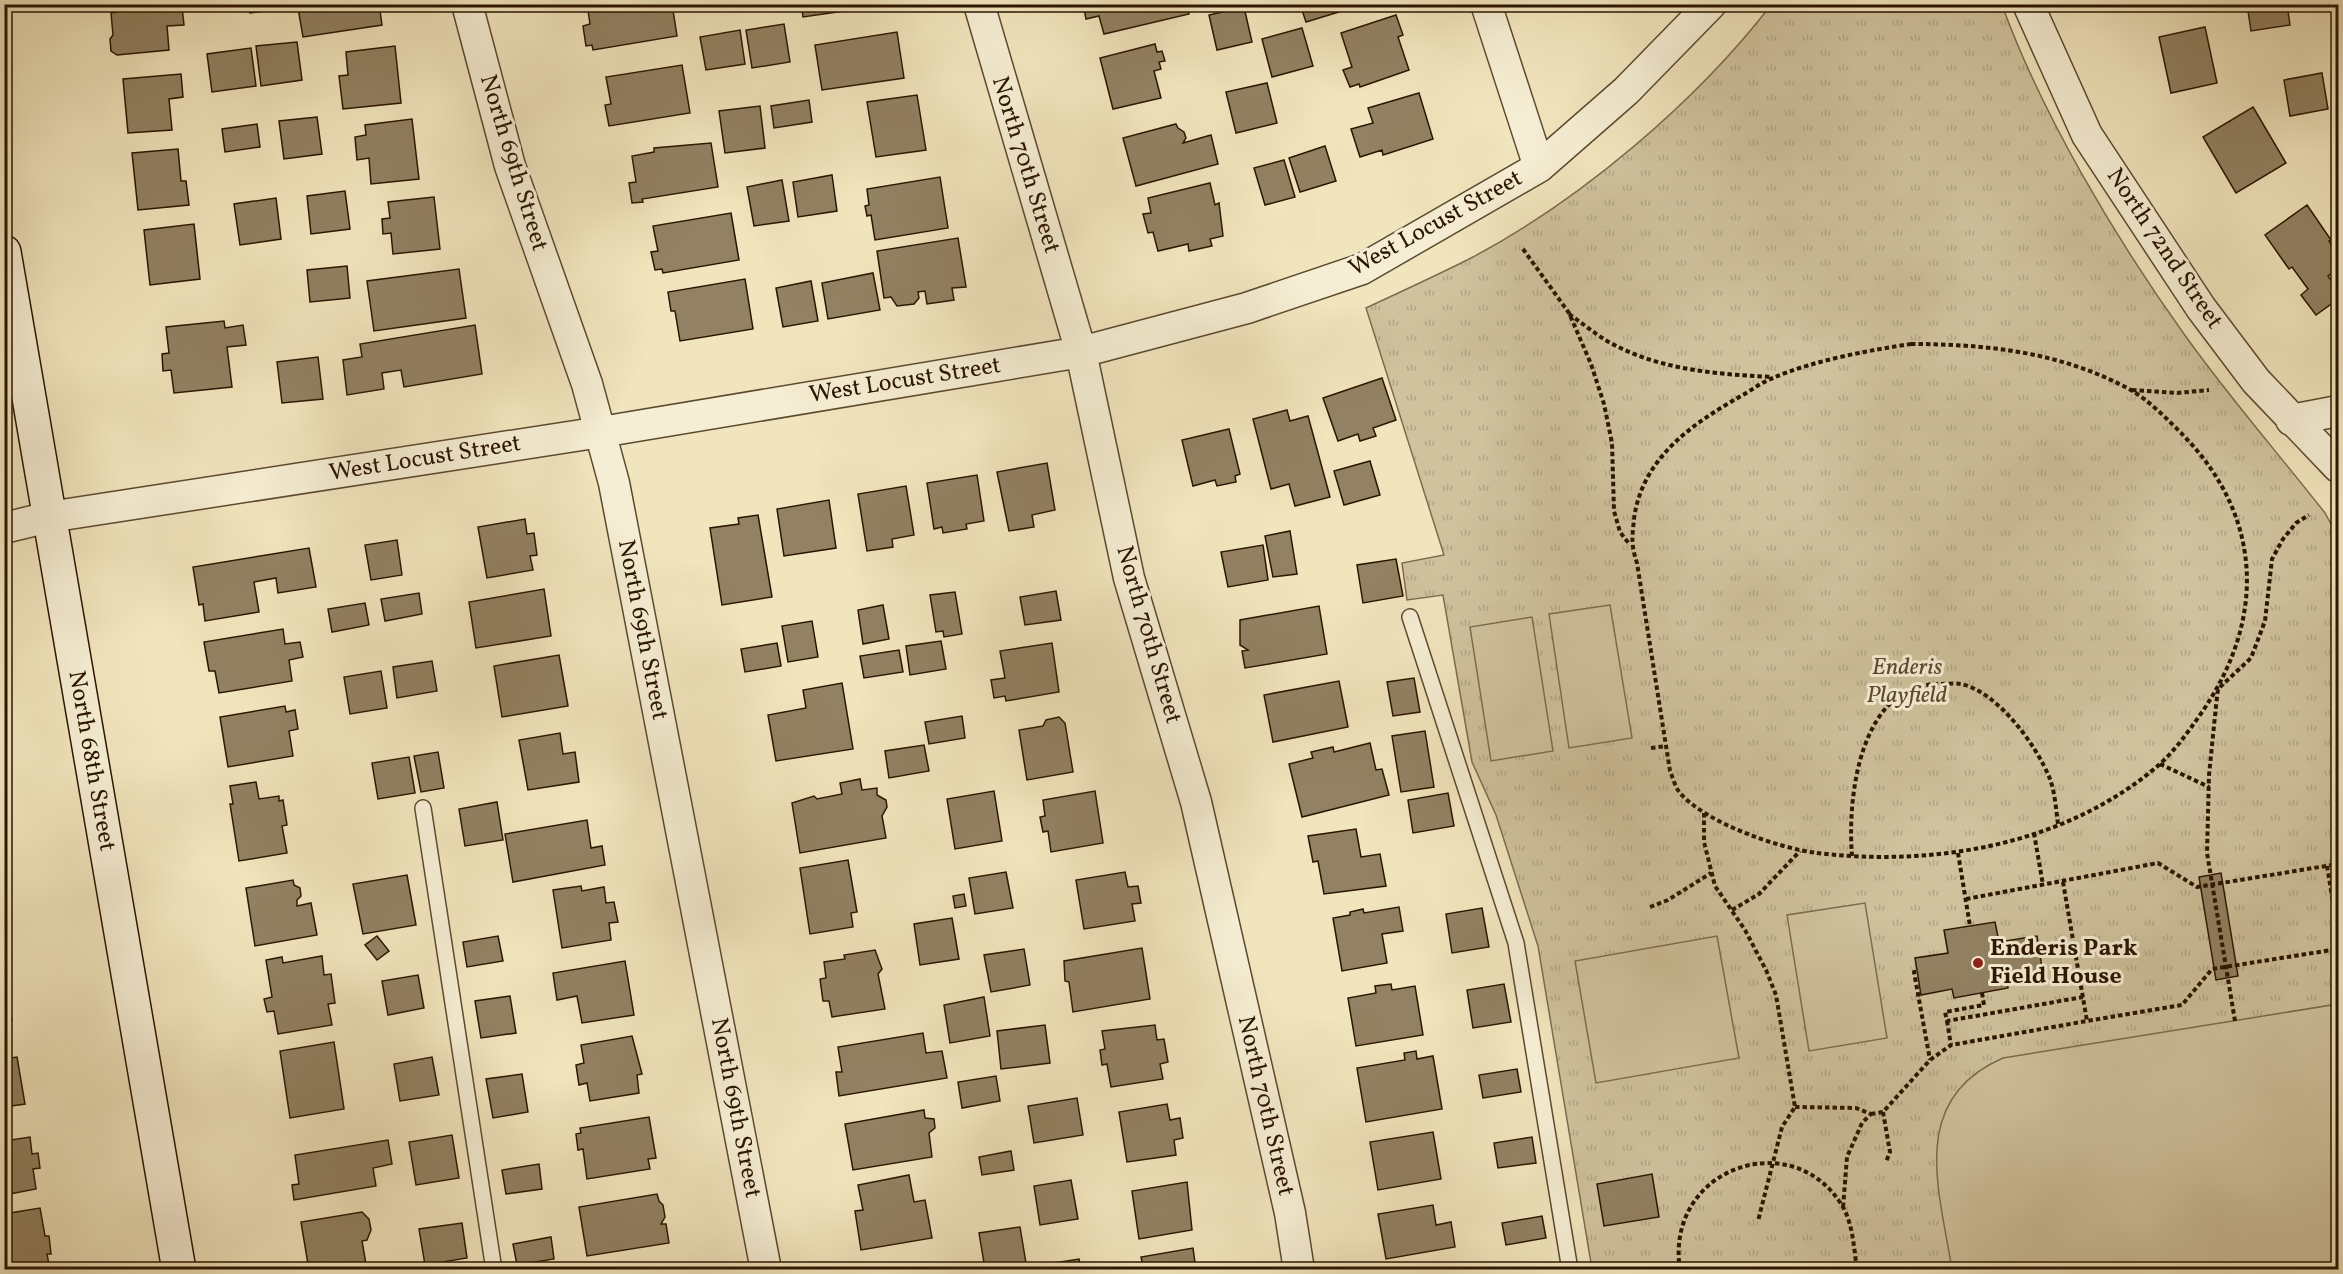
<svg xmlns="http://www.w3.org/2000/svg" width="2343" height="1274" font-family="Vollkorn,serif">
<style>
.grass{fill:url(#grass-tufts);stroke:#7d6c4e;stroke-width:1.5}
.pitch{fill:#cfc29d;stroke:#7d6c4e;stroke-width:1.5}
.building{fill:#928162;stroke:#2b1500;stroke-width:1.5}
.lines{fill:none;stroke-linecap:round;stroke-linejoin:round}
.lane-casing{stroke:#5c492f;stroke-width:18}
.street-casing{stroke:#5c492f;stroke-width:33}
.secondary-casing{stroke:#2b1500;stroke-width:36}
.path{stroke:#2b1500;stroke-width:4;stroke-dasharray:4.5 3;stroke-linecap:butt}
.lane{stroke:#f6eed4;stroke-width:15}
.street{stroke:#f6eed4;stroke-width:30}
.secondary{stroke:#f6eed4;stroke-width:33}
.poi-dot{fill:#8f2418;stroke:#f6eed4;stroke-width:2}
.labels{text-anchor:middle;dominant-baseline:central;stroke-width:6;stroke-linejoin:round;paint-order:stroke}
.street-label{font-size:24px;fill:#2b1500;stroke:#f6eed4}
.park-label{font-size:24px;font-style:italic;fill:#5c492f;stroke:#f6eed4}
.poi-label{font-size:24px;font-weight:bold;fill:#2b1500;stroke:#f6eed4;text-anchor:start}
</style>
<defs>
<pattern id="grass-tufts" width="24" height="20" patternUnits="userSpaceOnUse" patternTransform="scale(1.5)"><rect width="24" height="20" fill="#cfc29d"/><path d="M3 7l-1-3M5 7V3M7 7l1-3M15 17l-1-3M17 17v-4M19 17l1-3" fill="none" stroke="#b2a685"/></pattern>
</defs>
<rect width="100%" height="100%" fill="#f1e5bd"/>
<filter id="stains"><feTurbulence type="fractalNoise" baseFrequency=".00333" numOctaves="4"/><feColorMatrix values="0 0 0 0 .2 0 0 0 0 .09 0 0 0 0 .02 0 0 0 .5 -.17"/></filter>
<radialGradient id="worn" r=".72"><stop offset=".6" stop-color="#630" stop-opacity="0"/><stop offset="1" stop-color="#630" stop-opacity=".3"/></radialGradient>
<path class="grass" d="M1771,5H2002C2042,115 2116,239 2184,334C2228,396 2278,453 2325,513L2338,537V1269H1592L1538,946L1496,815L1472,762L1443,595L1407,600L1402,563L1444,555L1366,308C1402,291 1438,275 1473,257C1582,199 1696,102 1771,5Z"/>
<path class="pitch" d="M1610,605L1632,738L1569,748L1549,614Z
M1532,617L1553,751L1491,761L1470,627Z
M1865,903L1887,1038L1809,1051L1787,915Z
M1717,936L1739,1058L1596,1083L1575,961Z
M2338,1004V1269H1952C1939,1189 1908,1099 2003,1058Z"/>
<path class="building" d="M116,4L182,7L184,25L167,26L169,50L117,55L111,51L110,39L113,35L111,13L117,12Z
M249,4H294L295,7L250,13Z
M319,4H379L382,25L303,37L298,8Z
M587,4H672L677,36L593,50L592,45L586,46L583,26L590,24Z
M801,4H886V5L803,17Z
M1083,4H1187L1189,14L1104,34L1099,16L1086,19Z
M1300,4H1365L1306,22Z
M2135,4H2164L2136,9Z
M2247,4H2287L2290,25L2251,31Z
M1244,7L1252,42L1217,50L1209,15Z
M1396,15L1403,35L1398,37L1409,70L1360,87L1359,84L1350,87L1343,70L1352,67L1341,33Z
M784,24L790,62L752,68L746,30Z
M2205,27L2217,83L2171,93L2159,37Z
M1302,28L1313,66L1272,77L1262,39Z
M740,30L745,64L706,70L700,37Z
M897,32L904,78L822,90L815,45Z
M297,42L302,80L261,86L256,46Z
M1155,44L1157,52L1162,51L1165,61L1159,62L1161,69L1154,71L1161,98L1113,109L1100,58Z
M395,46L401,103L343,109L339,76L348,75L346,52Z
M251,48L256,86L212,92L207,54Z
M682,65L690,113L609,126L605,105L611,104L606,77Z
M2322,73L2328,109L2290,116L2284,80Z
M181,74L183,97L169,99L172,130L128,133L123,79Z
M1267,83L1277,123L1236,133L1226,92Z
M1419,93L1433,139L1383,155L1382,150L1360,157L1351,129L1373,123L1368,108Z
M917,95L926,150L876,157L867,102Z
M809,100L812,122L774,128L771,106Z
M760,106L765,148L725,153L719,111Z
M2253,107L2286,163L2236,193L2203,137Z
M317,117L322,154L284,159L279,121Z
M412,119L419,179L371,184L369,158L357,160L355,137L366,135L365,125Z
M257,124L260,147L225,152L222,129Z
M1176,124L1178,128L1184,132L1186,138L1183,143L1211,135L1218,164L1136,186L1123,138Z
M711,143L718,187L642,199L643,202L632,203L629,183L636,182L632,156L654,152V148Z
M1325,146L1336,181L1300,192L1289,158Z
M178,149L181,181H186L189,205L138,210L132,153Z
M1284,160L1295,197L1265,205L1254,168Z
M832,175L837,211L798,217L793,182Z
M940,177L948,228L875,240L871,215L867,216L865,206L869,205L867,189Z
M782,180L789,221L754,226L747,187Z
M1210,183L1215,205L1219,203L1223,236L1210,239L1212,246L1189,251L1188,244L1158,251L1153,232L1148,233L1143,214L1151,213L1148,198Z
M345,191L350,229L311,234L307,196Z
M434,197L440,249L393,254L391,233L383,234L382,219L390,218L388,202Z
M276,198L281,239L240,245L234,204Z
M2307,205L2331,240L2329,241L2338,255V262L2333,265L2337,270L2328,276L2338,290V299L2316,315L2301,295L2308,289L2292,267L2289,269L2265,235Z
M731,213L739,260L663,273L662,269L655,270L651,252L658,251L653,226Z
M194,224L200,279L150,285L144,230Z
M958,238L966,287L952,288L954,300L927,304L925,291L918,292L919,298L914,304L897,306L891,297L884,298L877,251Z
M347,266L350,298L310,302L307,270Z
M459,269L466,318L374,331L367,281Z
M873,273L880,310L828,319L822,283Z
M745,279L753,329L680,341L675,311H671L668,292Z
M811,281L818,321L783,327L776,288Z
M224,321L225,328L243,325L246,345L227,347L232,387L174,393L171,370L163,371L162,354L169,353L166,327Z
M475,325L482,374L404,387L401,370L382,373L384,389L347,395L343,360L362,357L360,344Z
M318,357L323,399L282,403L277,362Z
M1382,378L1396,420L1373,428L1376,436L1360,441L1358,434L1338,441L1323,398Z
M1287,410L1290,421L1308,416L1330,497L1295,506L1289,484L1271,489L1253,419Z
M1229,429L1240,474L1235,476L1236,482L1217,486L1215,480L1193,486L1182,440Z
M1370,461L1380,495L1344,505L1334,471Z
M1047,463L1055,510L1032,515L1034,527L1009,531L997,472Z
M977,475L984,521L966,524L967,529L943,533L942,527L934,529L927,483Z
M906,486L914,535L892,539L893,547L867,551L858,494Z
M829,500L836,548L784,556L777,509Z
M758,515L772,597L722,605L710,528L739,524L738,518Z
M525,519L527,534L534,533L537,555L530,556L533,570L487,578L478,527Z
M1290,531L1297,574L1273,577L1265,536Z
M397,540L402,575L371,580L365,545Z
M1263,545L1268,580L1228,587L1221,552Z
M309,548L316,587L278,593L276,578L254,582L259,612L205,621L203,604L199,605L193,567Z
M1396,559L1403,596L1363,603L1357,565Z
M544,589L551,636L476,648L469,602Z
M1056,591L1061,620L1025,625L1020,597Z
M955,592L962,634L944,637L943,631L936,632L930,595Z
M419,593L422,614L385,621L381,599Z
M365,603L369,625L332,632L328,609Z
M883,605L889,639L863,644L858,610Z
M1319,606L1327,654L1245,668L1242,651L1248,650L1240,645V620Z
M812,621L818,657L788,662L782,626Z
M283,629L285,644L300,642L303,657L289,660L292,681L219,693L215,671H209L204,642Z
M941,641L946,669L910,675L906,646Z
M777,643L781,666L745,672L741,649Z
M1052,643L1059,692L1006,701L1005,696L994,698L991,680L1005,678L1000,651Z
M899,650L903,672L864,678L860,656Z
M559,655L568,706L502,717L494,666Z
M432,661L437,691L397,698L393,667Z
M381,671L387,708L350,714L344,677Z
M1414,678L1420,712L1393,716L1387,682Z
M1339,681L1348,727L1273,742L1264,695Z
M842,683L853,749L776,761L768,715L806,708L803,690Z
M285,706L286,712L295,710L298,729L289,731L293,756L228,767L220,717Z
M962,716L965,738L929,744L925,722Z
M1059,717L1065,723L1073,772L1027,780L1019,730L1043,726L1046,720Z
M1425,731L1434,787L1401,792L1392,736Z
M560,733L563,754L575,752L579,782L528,790L519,740Z
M1370,743L1376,770L1382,769L1389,795L1302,817L1289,764L1313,758L1311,752L1333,747L1334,752Z
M924,745L929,771L889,778L885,751Z
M438,752L444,788L421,792L414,756Z
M409,757L415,793L378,799L372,763Z
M860,779L862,790L877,788V795L886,800L887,807L882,816L886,838L800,853L792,803L814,796L817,799L842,794L840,783Z
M256,782L259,799L279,796V801L283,800L287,825L282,826L287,853L239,861L230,804H233L230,786Z
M994,791L1002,841L955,849L947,799Z
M1095,791L1103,843L1051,852L1048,831L1043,832L1040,817L1045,816L1043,800Z
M1448,793L1454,826L1413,833L1408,800Z
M497,802L503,840L465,846L459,809Z
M587,820L591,848L602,846L605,865L513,882L505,834Z
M1356,829L1361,857L1380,854L1386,886L1324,894L1318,861L1313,862L1308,836Z
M848,860L857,912L851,913L853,927L810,934L800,868Z
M1006,872L1013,908L975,914L969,878Z
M1125,872L1128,887L1138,886L1141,903L1132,904L1135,921L1084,929L1076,880Z
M2221,873L2238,976L2216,980L2199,877Z
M407,875L416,925L363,934L353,884Z
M293,880L294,885L300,888L301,896L297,900V906L311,903L317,935L255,946L246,888Z
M581,886L582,891L604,887L606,903L614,902L618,922L609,923L611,940L562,948L553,890Z
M964,894L966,906L955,908L953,896Z
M1399,907L1403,931L1382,934L1387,963L1342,971L1333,918L1350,915V912L1363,909L1364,913Z
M1482,908L1489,947L1452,953L1446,914Z
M952,918L959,959L920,965L914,924Z
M1995,922L1999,942L2037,936L2043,974L2007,980L2008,988L1954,998L1952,989L1921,995L1915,958L1948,953L1944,930Z
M377,936L389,951L377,960L365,945Z
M498,936L503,961L467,967L463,942Z
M1142,948L1150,999L1073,1012L1069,982L1065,981L1064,961Z
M1024,949L1030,985L991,992L984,955Z
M875,950L882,969L878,974L885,1009L832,1017L829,1001H823L820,979L826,978L824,962L845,959L844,955Z
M322,956L324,975L331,974L335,1003L328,1004L332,1025L278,1034L274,1011L267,1012L264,999L272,997L266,960L282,957L283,963Z
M625,961L634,1015L582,1023L577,996L557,1000L553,973Z
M418,975L424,1008L388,1015L382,981Z
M4,977L12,1020L4,1022Z
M1391,984L1392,990L1415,986L1423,1035L1356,1046L1348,998L1376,993L1375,986Z
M1504,984L1511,1022L1473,1028L1467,990Z
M510,996L516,1033L481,1038L475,1001Z
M984,997L990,1036L950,1043L944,1005Z
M1045,1025L1050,1063L1001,1069L997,1031Z
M1155,1025L1157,1040L1164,1039L1168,1062L1160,1064L1163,1079L1111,1087L1107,1064L1102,1065L1100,1050L1105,1049L1102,1031Z
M923,1033L926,1053L942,1051L947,1078L839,1096L836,1072H842L838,1047Z
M632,1036L642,1074L637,1075L639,1093L590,1101L587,1083L579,1085L576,1065L584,1063L581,1045Z
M334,1042L344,1109L290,1118L280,1051Z
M1416,1051L1417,1059L1433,1056L1442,1109L1366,1122L1357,1068L1405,1060L1404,1053Z
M17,1057L25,1104L4,1107V1059Z
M432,1057L439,1095L400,1101L394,1064Z
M1517,1069L1521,1092L1483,1098L1479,1075Z
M522,1074L528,1112L493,1118L486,1079Z
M996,1076L1000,1101L962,1108L958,1082Z
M1077,1098L1083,1135L1034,1143L1028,1106Z
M1167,1104L1170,1120L1180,1118L1183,1138L1174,1140L1176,1155L1127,1162L1119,1112Z
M924,1110L925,1118L934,1119L935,1128L929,1133L932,1157L853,1170L845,1124Z
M649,1117L656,1158L648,1159L650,1169L587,1179L583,1149L578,1150L576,1134L581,1133L580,1128Z
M9,1132L11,1140L30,1137L32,1154L38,1153L40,1168L33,1169L36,1189L4,1195V1133Z
M1433,1132L1441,1179L1378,1190L1370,1142Z
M452,1135L459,1178L416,1185L409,1142Z
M1532,1137L1536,1163L1498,1168L1494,1143Z
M388,1140L392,1164L373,1168L376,1186L294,1200L292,1185L299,1184L295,1155Z
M1011,1151L1014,1170L982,1175L979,1157Z
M539,1164L542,1189L506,1194L502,1170Z
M1652,1174L1659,1217L1604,1226L1597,1184Z
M909,1175L914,1202L925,1200L932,1238L861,1250L855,1211L863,1210L858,1185Z
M1071,1180L1078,1219L1040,1225L1034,1186Z
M1187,1182L1192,1230L1139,1239L1132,1191Z
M657,1194L659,1201L663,1205L665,1217L661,1224H666L669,1243L587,1256L579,1207Z
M1433,1205L1436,1225L1451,1222L1455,1247L1386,1259L1378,1214Z
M40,1208L45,1236H49L51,1254H47L50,1270H4V1214Z
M362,1212L369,1219L371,1230L367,1240L362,1241L367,1270H309L301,1222Z
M1542,1216L1546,1238L1506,1245L1502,1223Z
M462,1223L467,1258L425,1265L419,1229Z
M1020,1227L1026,1263L985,1269L979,1233Z
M551,1237L554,1259L517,1265L513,1244Z
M1193,1248L1196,1270H1144L1141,1257Z
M1079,1259L1081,1270H1041L1040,1265Z
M918,1263L919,1270H879Z
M672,1265V1270H644Z"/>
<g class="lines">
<g class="lane-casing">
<path id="lane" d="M1410,617L1516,943L1570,1270
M423,808L494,1270"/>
</g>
<g class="street-casing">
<path id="street" d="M467,4L510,166L587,384L614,483L766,1270
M979,4L1081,352L1129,578L1196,802L1290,1213L1299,1270
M1486,4L1539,167
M2028,4L2087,135L2201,308L2256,381L2338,467
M2291,420L2338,411
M4,528L49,517L601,432L1081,352L1247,308L1362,269L1539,167L1626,91L1711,4"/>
</g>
<g class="secondary-casing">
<path id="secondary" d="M4,252L179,1270"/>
</g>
<path class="path" d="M1523,249L1569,313L1591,364L1604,404L1612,443L1614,511L1620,532L1630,545
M1569,314C1582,323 1594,333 1607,341C1658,370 1715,374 1772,377
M1911,344C1986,344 2061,352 2129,389C2149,400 2168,420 2184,436C2263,518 2266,619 2202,712C2189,731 2176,749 2160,764C2067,845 1935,867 1817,853C1778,848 1706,823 1680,793C1675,787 1673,778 1670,771L1637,563C1631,545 1632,538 1634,519C1642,458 1692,424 1741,396C1752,390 1762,382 1773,378C1811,361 1870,350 1911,344Z
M2132,390L2177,393L2209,390
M1651,748L1666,746
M2160,764L2209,787
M1704,813V842L1715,886L1745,930L1766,970L1776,995L1795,1107L1782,1127L1758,1221
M2034,833L2043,885
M1958,853L1970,926
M1852,856C1848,807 1856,727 1899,696C1910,688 1926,684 1938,684C1945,684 1954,683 1961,684C1998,692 2037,746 2050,779C2055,793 2056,809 2058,824
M2327,866L2338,932
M2063,882L2087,1021L2182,1005L2212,969L2338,949
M1966,899L2158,863L2197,887L2338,864
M1650,907L1668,900L1711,873
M1732,910L1759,894L1800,851
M1916,972H1914L1930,1060
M1982,993L1984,1005L1945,1012L1947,1021L2083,997
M1947,1021L1951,1045
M2235,1021L2207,853L2209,775L2216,706L2218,689L2251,658L2265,621L2272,559L2283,539L2296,523L2309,515
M1795,1107L1856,1108L1871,1114L1862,1123L1847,1157L1843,1208
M1883,1112L1890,1152L1886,1162
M1871,1114L1883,1112L1930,1060L1951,1045L2087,1021
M1680,1270C1664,1168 1793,1123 1843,1207C1853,1225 1854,1249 1857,1270"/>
<use href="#lane" class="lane"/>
<use href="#street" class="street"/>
<use href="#secondary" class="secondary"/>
</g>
<circle class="poi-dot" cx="1978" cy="963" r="6"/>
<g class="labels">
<g class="street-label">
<text transform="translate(513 163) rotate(73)">North 69th Street</text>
<text transform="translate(1025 165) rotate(73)">North 70th Street</text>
<text transform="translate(1436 224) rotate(-29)">West Locust Street</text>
<text transform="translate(2164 249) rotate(56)">North 72nd Street</text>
<text transform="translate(905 381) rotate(-9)">West Locust Street</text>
<text transform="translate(425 459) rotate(-9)">West Locust Street</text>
<text transform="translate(642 630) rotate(79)">North 69th Street</text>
<text transform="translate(1148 635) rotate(74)">North 70th Street</text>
<text transform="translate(91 761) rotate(80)">North 68th Street</text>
<text transform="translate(1265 1106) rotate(77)">North 70th Street</text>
<text transform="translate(735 1108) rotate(79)">North 69th Street</text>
</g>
<g class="park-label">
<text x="1907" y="668">Enderis<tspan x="1907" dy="28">Playfield</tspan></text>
</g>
<g class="poi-label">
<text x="1990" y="949">Enderis Park<tspan x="1990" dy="28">Field House</tspan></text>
</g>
</g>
<rect width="2343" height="1274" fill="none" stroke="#f1e5bd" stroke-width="24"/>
<rect x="6" y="6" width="2331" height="1262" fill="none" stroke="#2b1500" stroke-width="3"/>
<rect x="12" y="12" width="2319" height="1250" fill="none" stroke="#2b1500" stroke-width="1.5"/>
<rect width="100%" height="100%" filter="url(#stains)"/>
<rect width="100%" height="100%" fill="url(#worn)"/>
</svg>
